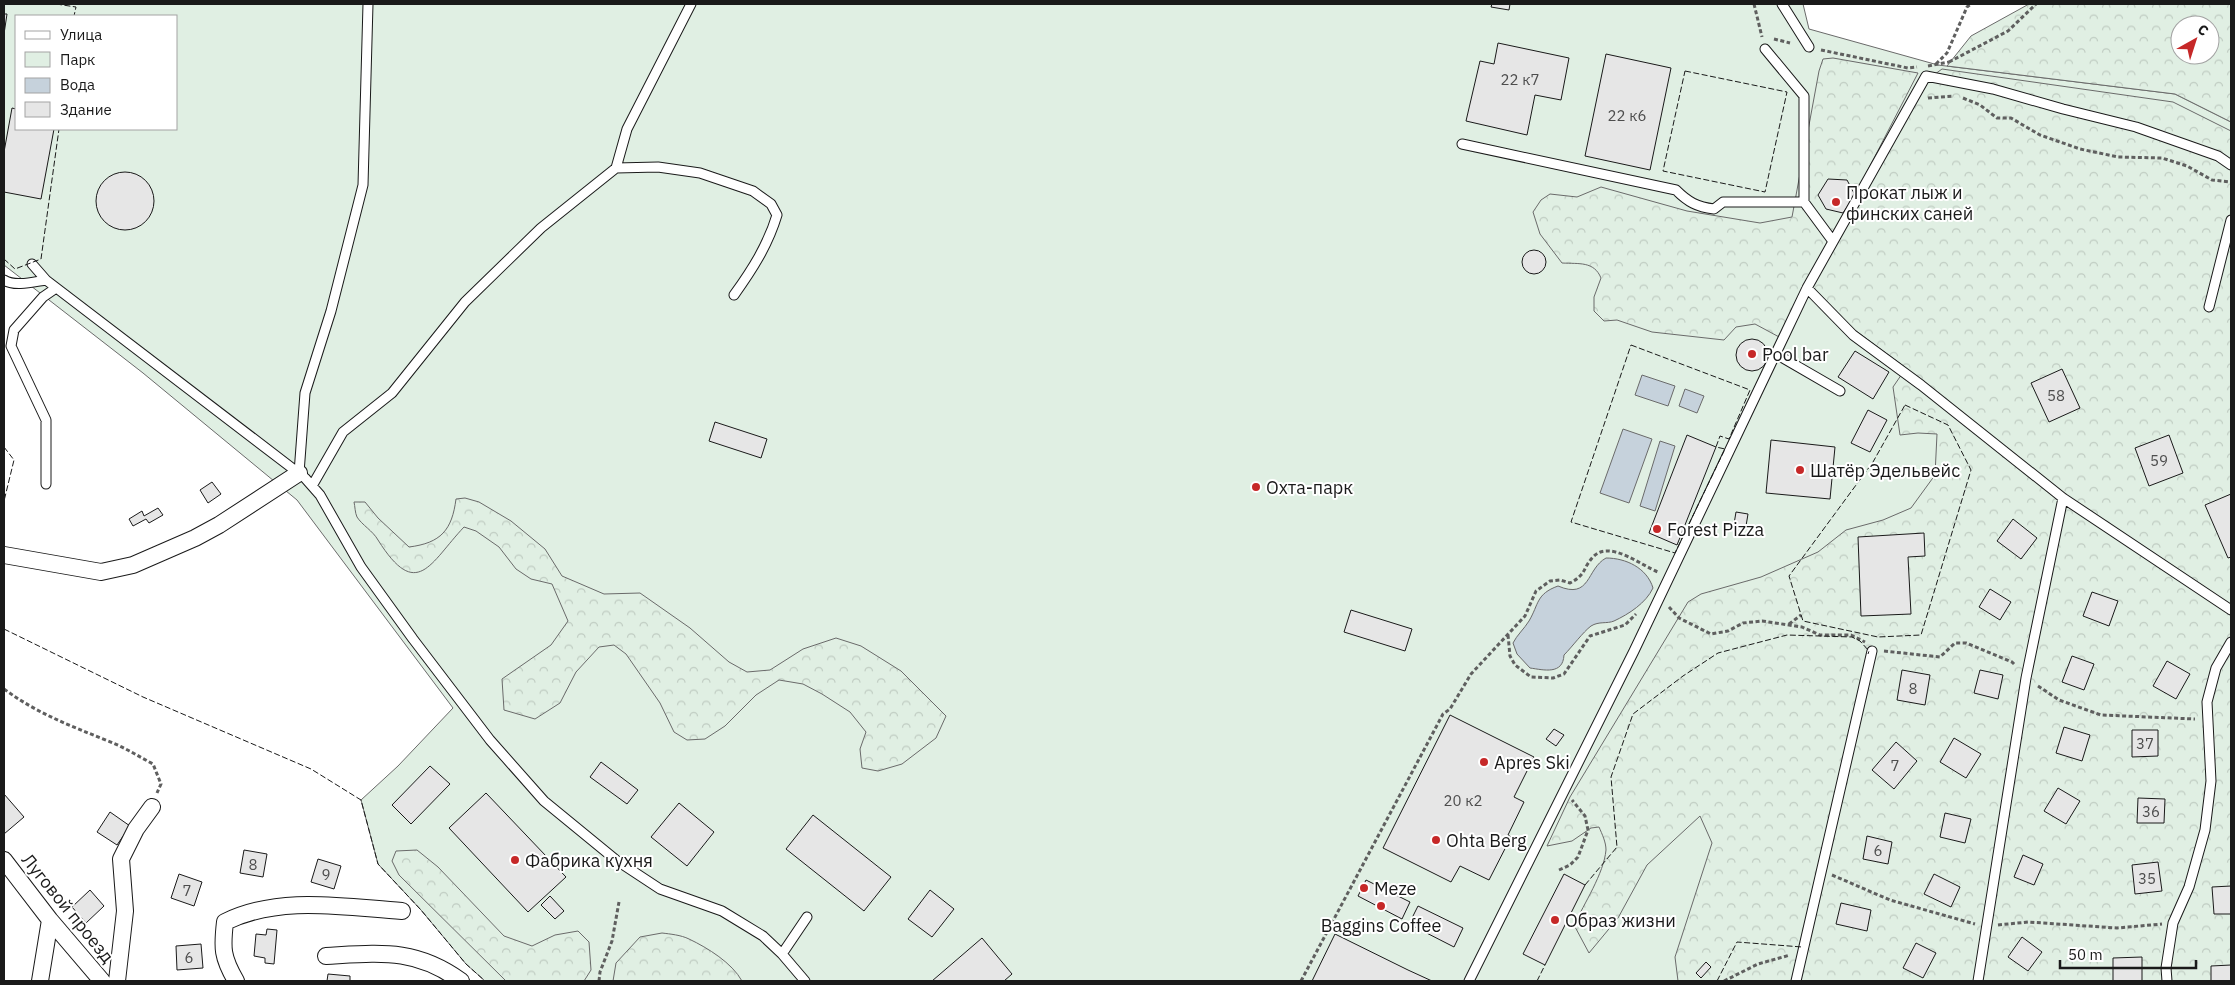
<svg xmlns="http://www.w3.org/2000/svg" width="2235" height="985" font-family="'IBM Plex Sans',sans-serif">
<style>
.green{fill:#e0efe3;stroke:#6a6a6a;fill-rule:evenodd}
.forest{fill:url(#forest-crowns);stroke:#6a6a6a;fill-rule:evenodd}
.water{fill:#c6d2dc;stroke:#6a6a6a}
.building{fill:#e6e6e6;stroke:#1a1a1a}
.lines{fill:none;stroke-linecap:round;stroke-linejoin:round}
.service-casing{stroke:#1a1a1a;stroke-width:11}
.minor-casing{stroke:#1a1a1a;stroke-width:18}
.path{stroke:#5f5f5f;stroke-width:3;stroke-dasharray:4 2.5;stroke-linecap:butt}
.service{stroke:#fff;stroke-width:9}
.minor{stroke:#fff;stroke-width:16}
.path-bridge{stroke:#5f5f5f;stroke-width:3;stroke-dasharray:4 2.5;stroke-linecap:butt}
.fence{stroke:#1a1a1a;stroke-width:1;stroke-dasharray:6 2.5;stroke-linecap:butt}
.poi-dot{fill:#c62828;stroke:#fff;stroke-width:2}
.labels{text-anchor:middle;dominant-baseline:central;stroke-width:4;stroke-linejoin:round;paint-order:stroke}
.number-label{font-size:15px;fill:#4d4d4d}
.poi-label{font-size:18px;fill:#1a1a1a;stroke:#fff;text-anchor:start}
.street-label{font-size:18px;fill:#1a1a1a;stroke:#fff}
</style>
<defs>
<pattern id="forest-crowns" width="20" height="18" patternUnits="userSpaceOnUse" patternTransform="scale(1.25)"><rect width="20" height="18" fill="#e0efe3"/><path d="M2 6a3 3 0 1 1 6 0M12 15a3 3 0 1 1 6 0" fill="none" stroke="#c0ccc2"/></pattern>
</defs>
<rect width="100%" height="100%" fill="#fff"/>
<path class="green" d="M4,4H1803L1809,29L1938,65L2175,94L2231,122V981H485L466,964L421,910L378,864L361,800L398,766L453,708L297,500L143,373L4,265ZM16,16H176V129H16Z"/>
<path class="forest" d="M2029,4H2231V122L2175,94L1947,66L1971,36ZM2180,25H2210V55H2180Z
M1833,58L1918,73L1781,338L1755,324L1736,327L1724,340L1652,332L1617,320L1604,321L1594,311V297L1601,278C1594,261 1579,264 1562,263L1540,234L1533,212L1541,200L1550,194L1577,197L1601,187L1687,211L1760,223L1792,217L1819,71L1823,59Z
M1942,69L2173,102L2231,131V981H1678L1675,957L1712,843L1700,816L1647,865L1618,918L1589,953L1574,925C1584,904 1604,873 1606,850C1606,842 1602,834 1599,827L1591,828L1572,841L1547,846L1570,797L1688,602L1701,594L1761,577L1818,552L1846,530L1883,520L1911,508L1935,475L1937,434L1918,433L1900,435L1893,387L1906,368L1856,331L1809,288L1840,227L1931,77Z
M465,498L479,502L511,521L545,549L562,576L604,594L640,593L690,628L729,662L747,672L770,670L803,649L836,638L861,646L901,671L946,716L936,738L902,764L878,771L862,768L860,749L866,732L850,712L822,694L803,684L779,680L756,695L725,726L705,739L687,740L674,732L660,703L626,654L614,645L599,647L576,672L560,703L535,719L504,710L502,679L551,645L568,621L552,584L531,579L516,569L499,547L476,531L464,527C430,563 417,602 378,540C373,531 362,525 357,517C355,513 355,506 354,502H365L378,518L409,547C441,543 452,530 456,499Z
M417,850L438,867L504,936L532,946L555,935L578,931L589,942L591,970L584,981H506L399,875L392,861L396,851Z
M662,933C670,934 681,935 689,939C708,948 732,963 742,981H613L616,963L640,937Z"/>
<path class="water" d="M1642,375L1675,386L1668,406L1635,395Z
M1685,389L1704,396L1697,413L1679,406Z
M1623,429L1652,439L1629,503L1600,493Z
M1660,441L1675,446L1655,511L1640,506Z
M1606,558C1626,558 1647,568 1653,588C1646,603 1629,614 1614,621C1607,624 1599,621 1591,626C1583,632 1572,647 1564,655C1563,675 1544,670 1530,668L1517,654L1513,643C1517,635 1524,629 1529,621C1539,604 1536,594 1558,586C1591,600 1586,569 1606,558Z"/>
<path class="building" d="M1492,4H1510L1509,10L1491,7Z
M4,14H7L4,34Z
M1498,43L1569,58L1561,100L1535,95L1527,135L1466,121L1480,61L1494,64Z
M1606,54L1671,68L1650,170L1585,156Z
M12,108L16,109V129H54L41,199L4,192V152Z
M96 201a29 29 0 1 1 58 0a29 29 0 1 1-58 0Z
M1828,179L1847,180L1855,195L1843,213L1826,209L1818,195Z
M1522 262a12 12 0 1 1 24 0a12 12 0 1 1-24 0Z
M1736 355a16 16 0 1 1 32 0a16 16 0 1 1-32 0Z
M1855,351L1889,372L1873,399L1838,377Z
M2062,369L2080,408L2049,422L2031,383Z
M1868,410L1887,420L1870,452L1851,443Z
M715,422L767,439L761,458L709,441Z
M1687,435L1716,447L1677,545L1649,533Z
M2169,435L2183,473L2149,486L2135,448Z
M1771,440L1835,447L1830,499L1766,493Z
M212,482L221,494L208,503L200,490Z
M2231,494V557L2228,558L2205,505Z
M158,508L163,515L149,523L146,519L133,526L129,519L142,511L144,516Z
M1736,512L1748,514L1746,526L1734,524Z
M2013,519L2037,538L2021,559L1997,541Z
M1924,533L1925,556L1908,557L1911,614L1861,616L1858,537Z
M1990,589L2011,602L2000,620L1979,607Z
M2092,592L2118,601L2109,626L2083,616Z
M1351,610L1412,629L1405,651L1344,632Z
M2072,656L2094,664L2084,690L2062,682Z
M2167,661L2190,674L2176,699L2153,686Z
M1902,670L1930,675L1925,705L1897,700Z
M1980,670L2003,675L1998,699L1974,693Z
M1450,715L1534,757L1514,797L1524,802L1508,835L1511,837L1489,880L1460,866L1451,882L1383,848Z
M2064,727L2090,735L2082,761L2056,753Z
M1554,729L1564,735L1556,746L1546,739Z
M2132,730H2158V756L2132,757Z
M1954,738L1981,754L1966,778L1940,762Z
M1896,742L1917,761L1894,789L1872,770Z
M601,762L638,790L627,804L590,777Z
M430,766L450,784L411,824L392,805Z
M2058,788L2080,801L2066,824L2044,811Z
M486,793L566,877L528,912L449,828Z
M4,794L24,817L4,834Z
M2138,798L2165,799L2164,823H2137Z
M679,803L714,832L687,866L651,837Z
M110,812L130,826L117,845L97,832Z
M1945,813L1971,819L1965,843L1940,837Z
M813,815L891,877L864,911L786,849Z
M1867,836L1892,842L1888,864L1863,859Z
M244,850L267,854L263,877L240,873Z
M2023,855L2043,864L2034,885L2014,877Z
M318,859L341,866L334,889L311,882Z
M2158,862L2162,891L2135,894L2132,865Z
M179,874L202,882L194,906L171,898Z
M1564,874L1585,885L1545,965L1523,954Z
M1934,874L1960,887L1951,907L1924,894Z
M1366,880L1410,902L1402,919L1358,896Z
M2231,886V914H2214L2212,887Z
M90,890L104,906L86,923L72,907Z
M930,890L954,909L932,937L908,919Z
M550,896L564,911L555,919L541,905Z
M1841,903L1871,910L1867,931L1836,924Z
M1418,906L1463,928L1454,947L1409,924Z
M267,929L277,930L274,964L265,963V958L254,956L256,934L266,935Z
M1335,934L1408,970L1432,981H1312Z
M2022,937L2042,952L2028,971L2008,957Z
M982,938L1012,974L1004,981H932Z
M1916,943L1936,953L1923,978L1903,968Z
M201,944L203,968L177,970L176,946Z
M2142,957V981H2113V958Z
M1706,962L1711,967L1701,978L1696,973Z
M2231,965V981H2211V966Z
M328,974L350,976V981H327Z"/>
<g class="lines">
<g class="service-casing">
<path id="service" d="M1782,4L1809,47
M1765,49L1804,96V202
M1462,144L1676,190C1688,202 1697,207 1714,209L1723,202H1804L1832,240
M616,168L627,129L691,4
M32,264L46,280L305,478L320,495L361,567L413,639L490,740L544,801L616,860L660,889L722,911L763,936L782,954L805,981
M4,280C15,287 33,282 46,280
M1807,288L1853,335L1921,385L2063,498L2231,610
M2209,307L2231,220
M1776,354L1840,391
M299,473L305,393L331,311L363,185L368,4
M46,484V420L11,346L14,330L43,297L56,288
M312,486L343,432L392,393L465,302L541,228L616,168L658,167L700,173L753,191L771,204L777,215C768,245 752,270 734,295
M782,954L807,917
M1469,981L1634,651L1807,288L1926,76L1993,89L2063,109L2136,127L2218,156L2231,165
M1796,981L1872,651
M1978,981L2026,678L2063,498
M2167,981L2166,968L2173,923L2189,887L2205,830L2211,781L2207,702L2216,668L2231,642"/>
</g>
<g class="minor-casing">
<path id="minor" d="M4,555L101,572L133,565L195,538L219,525L299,473
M4,860L50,920L102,981
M326,956C381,953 415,948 461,981
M40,981L50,920
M117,981L125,911L121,859L136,829L152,807
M236,981C222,957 222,948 225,922C280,895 343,907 402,911"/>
</g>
<path class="path" d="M1754,4L1762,37
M1774,39L1790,43
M1821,50L1908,68L1917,67
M1949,62L2008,31L2036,4
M1936,64L1947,53L1967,7L1971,4
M1928,98L1954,96
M1963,98L1980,105L1997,118H2011L2040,135L2080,149L2118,157L2162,158L2187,166L2212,180L2231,182
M1669,607L1679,618L1711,634L1728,631L1743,623L1762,621L1802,627L1820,635H1851L1865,642
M1789,624L1801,615
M1508,635L1510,656L1515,665L1531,677L1553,678L1564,674L1590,636L1625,625L1636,614
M1884,651L1940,657L1955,643H1966L2012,662L2015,665
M2038,686L2059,700L2101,715L2195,719
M4,689C38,714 69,725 108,741C124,747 138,756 153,764L161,784L157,793
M1559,870L1570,865L1578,857L1588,830L1585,816L1572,800
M1832,875L1890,900L1975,924
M1998,925L2028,922L2117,928L2162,924
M599,981L600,972L612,941L619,902
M1301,981L1443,714L1450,709L1471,674L1525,616L1536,591L1550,581L1560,580L1570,583C1587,574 1582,569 1593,557C1609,539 1642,566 1658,572
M1724,981L1758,964L1790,955"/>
<use href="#service" class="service"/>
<use href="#minor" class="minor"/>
<path class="path-bridge" d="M1928,66L1949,62"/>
<path class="fence" d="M56,4L76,7L74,16
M1685,71L1787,92L1765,192L1663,171Z
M4,259L15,269L41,259L59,129
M1631,345L1750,390L1729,439L1720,436L1716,447L1725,449L1675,553L1571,522Z
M1905,405L1948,425L1971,470L1921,635L1878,637L1803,621L1789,576L1873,462Z
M4,447L14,460L4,501
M4,629L143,697L311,769L361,800L378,864L421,910L466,964L485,981
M1585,885L1617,847L1611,777L1633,714L1683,676L1718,653L1787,635L1852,637L1860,641L1869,651L1868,654
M1537,981L1545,965
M1717,981L1737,942L1802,947"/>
</g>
<g class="poi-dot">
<circle cx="1836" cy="202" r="5"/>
<circle cx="1752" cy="354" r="5"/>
<circle cx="1800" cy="470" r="5"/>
<circle cx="1256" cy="487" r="5"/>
<circle cx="1657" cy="529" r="5"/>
<circle cx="1484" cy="762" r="5"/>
<circle cx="1436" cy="840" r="5"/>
<circle cx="515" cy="860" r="5"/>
<circle cx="1364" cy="888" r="5"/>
<circle cx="1381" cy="906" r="5"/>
<circle cx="1555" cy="920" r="5"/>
</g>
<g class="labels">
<g class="number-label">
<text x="1520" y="79">22 к7</text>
<text x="1627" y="115">22 к6</text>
<text x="2056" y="395">58</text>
<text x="2159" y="460">59</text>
<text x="1913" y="688">8</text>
<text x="2145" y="743">37</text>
<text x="1895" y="765">7</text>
<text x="1463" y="800">20 к2</text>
<text x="2151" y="811">36</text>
<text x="1878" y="850">6</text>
<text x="253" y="864">8</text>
<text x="326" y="874">9</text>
<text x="2147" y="878">35</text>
<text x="187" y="890">7</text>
<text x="189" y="957">6</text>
</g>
<g class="poi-label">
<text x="1846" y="192">Прокат лыж и<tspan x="1846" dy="21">финских саней</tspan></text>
<text x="1762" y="354">Pool bar</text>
<text x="1810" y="470">Шатёр Эдельвейс</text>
<text x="1266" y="487">Охта-парк</text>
<text x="1667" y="529">Forest Pizza</text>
<text x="1494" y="762">Apres Ski</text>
<text x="1446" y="840">Ohta Berg</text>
<text x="525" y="860">Фабрика кухня</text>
<text x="1374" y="888">Meze</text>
<text x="1565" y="920">Образ жизни</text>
<text x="1381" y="925" text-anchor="middle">Baggins Coffee</text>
</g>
<g class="street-label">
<text transform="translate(68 908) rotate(51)">Луговой проезд</text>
</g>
</g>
<rect width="2235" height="985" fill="none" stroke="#1a1a1a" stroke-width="10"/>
<rect x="15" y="15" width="162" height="115" fill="#ffffff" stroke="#a3a3a3"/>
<rect x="25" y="31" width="25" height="8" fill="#ffffff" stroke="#a3a3a3"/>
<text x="60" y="40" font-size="15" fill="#1a1a1a">Улица</text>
<rect x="25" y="52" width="25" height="15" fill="#e0efe3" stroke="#a3a3a3"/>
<text x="60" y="65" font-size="15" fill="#1a1a1a">Парк</text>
<rect x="25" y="78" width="25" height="15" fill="#c6d2dc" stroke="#a3a3a3"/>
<text x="60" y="90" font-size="15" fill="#1a1a1a">Вода</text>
<rect x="25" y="102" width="25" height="15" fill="#e6e6e6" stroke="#a3a3a3"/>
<text x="60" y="115" font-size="15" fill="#1a1a1a">Здание</text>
<g transform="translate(2195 40) rotate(39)"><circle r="24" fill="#ffffff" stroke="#a3a3a3"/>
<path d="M0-4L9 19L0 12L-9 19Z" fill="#c62828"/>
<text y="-8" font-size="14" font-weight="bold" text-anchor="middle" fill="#1a1a1a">С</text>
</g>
<path d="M2060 960v8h136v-8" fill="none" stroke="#1a1a1a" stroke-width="2.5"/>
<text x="2068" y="960" font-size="15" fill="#1a1a1a" stroke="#ffffff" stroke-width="4" paint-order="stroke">50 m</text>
</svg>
